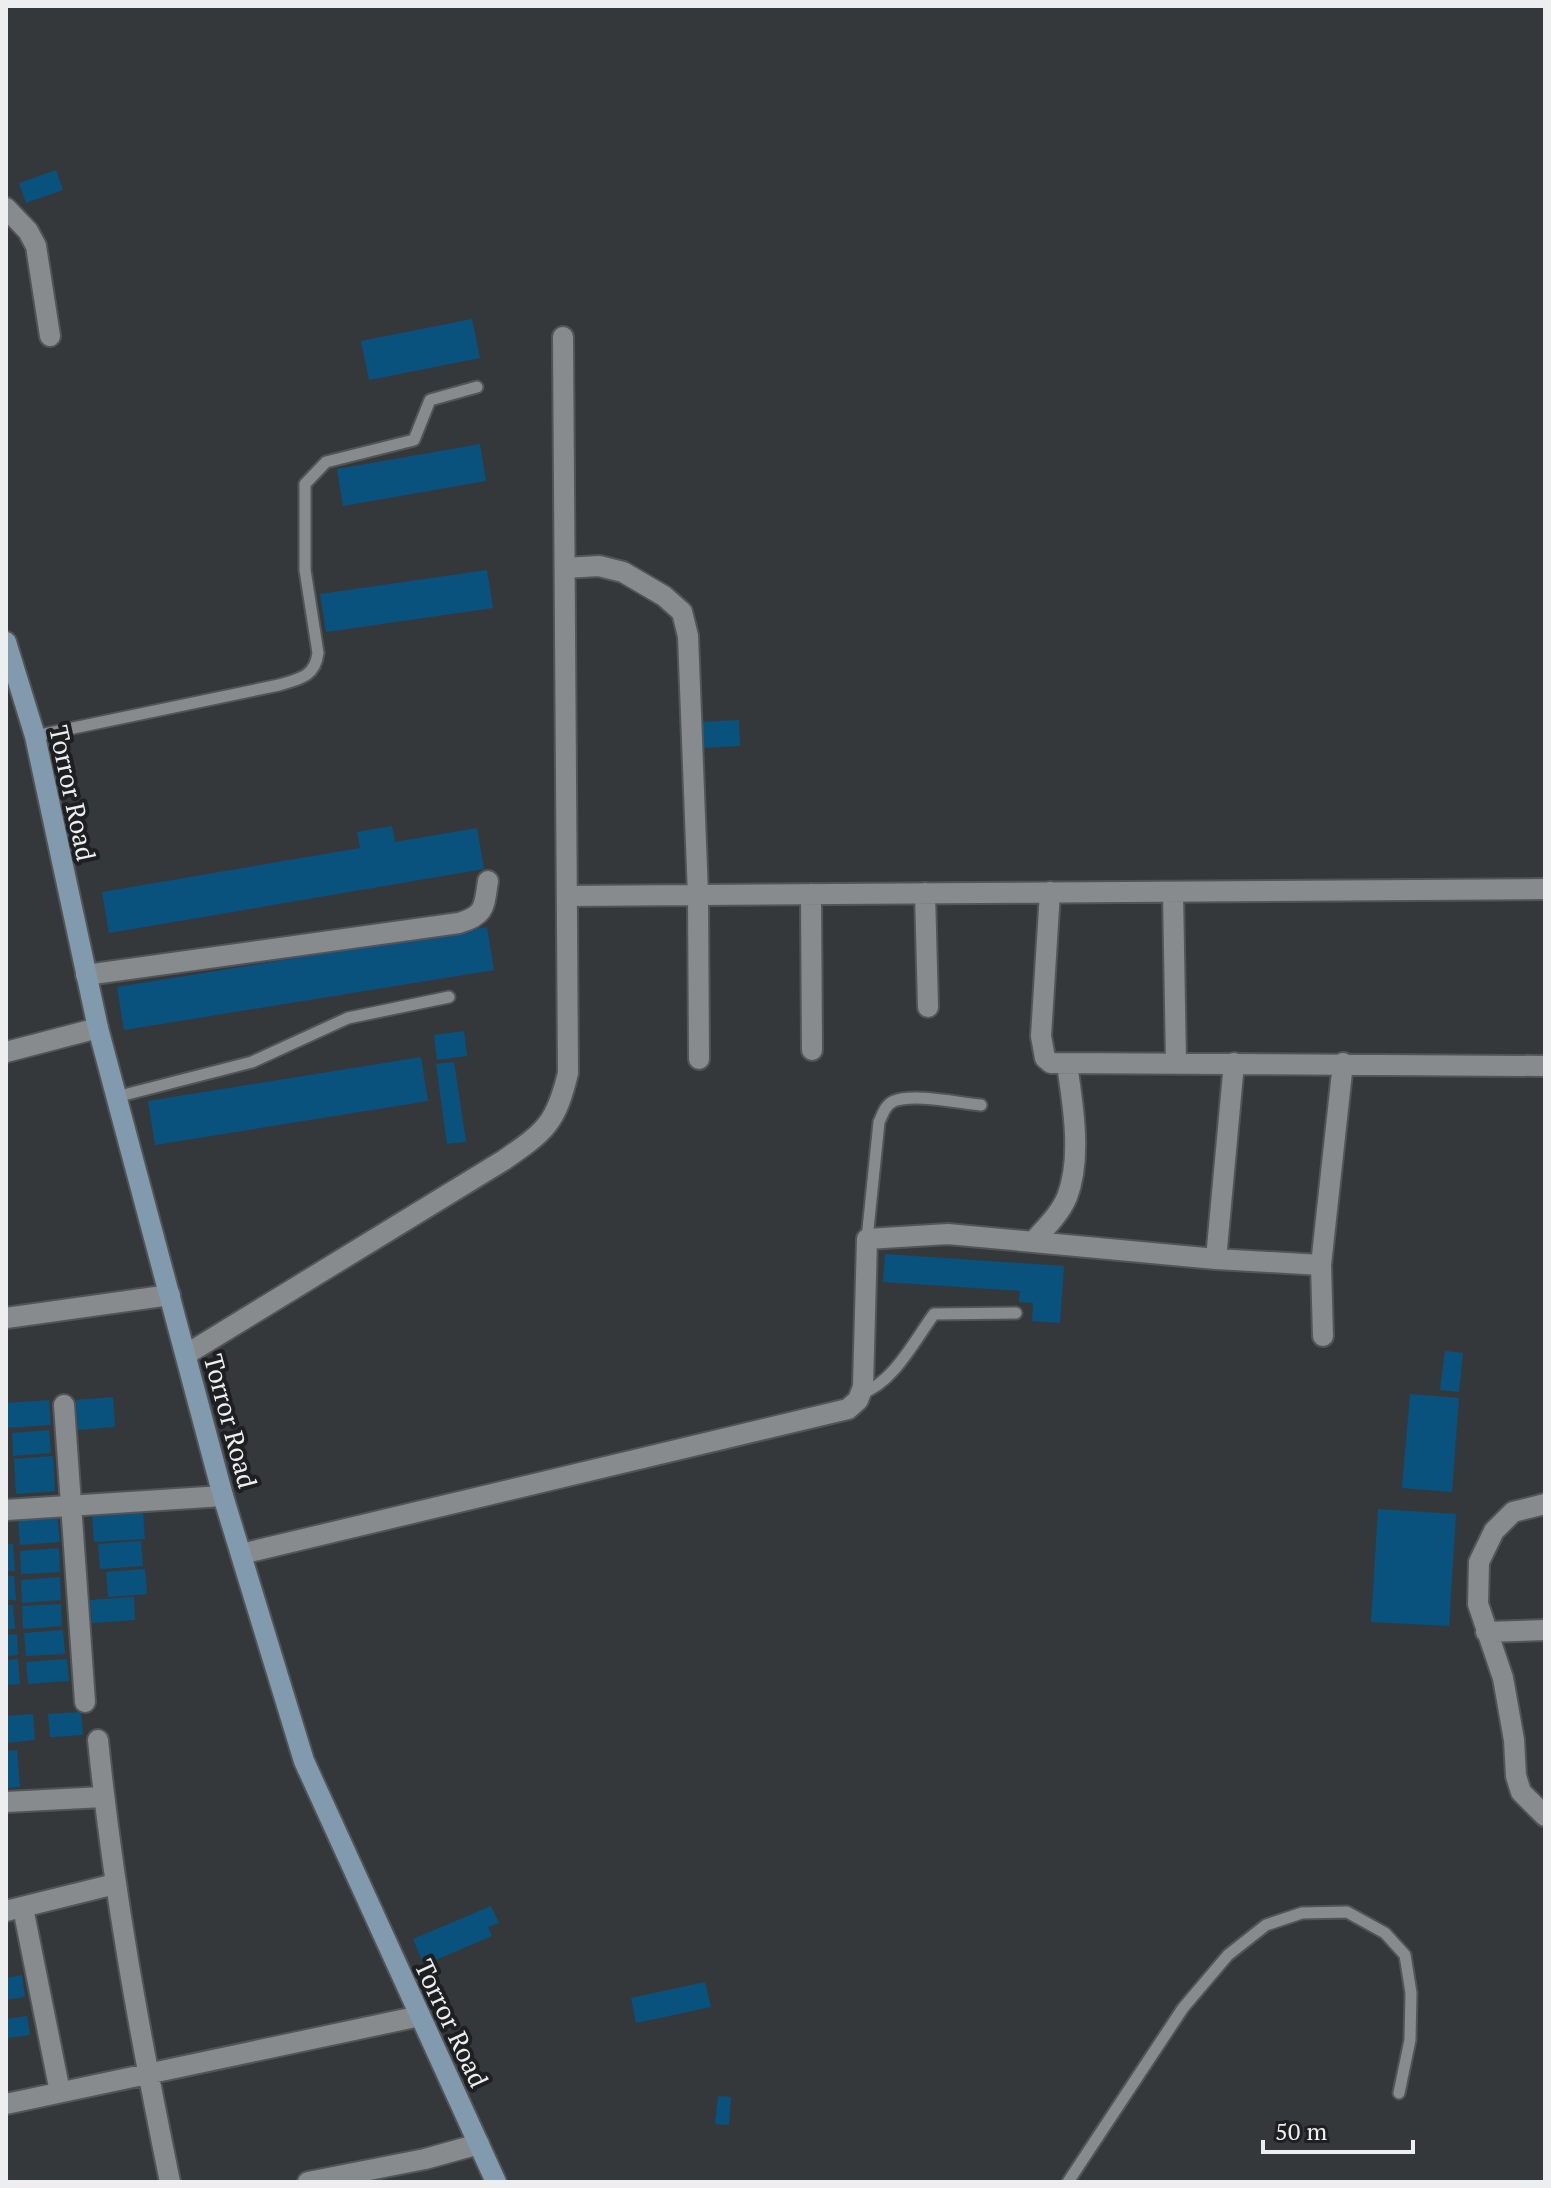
<svg xmlns="http://www.w3.org/2000/svg" width="1551" height="2188" font-family="'PT Serif',serif">
<style>
.building{fill:#09527d}
.lines{fill:none;stroke-linecap:round;stroke-linejoin:round}
.lane-casing{stroke:#525558;stroke-width:15}
.street-casing{stroke:#525558;stroke-width:24}
.secondary-casing{stroke:#525558;stroke-width:24}
.lane{stroke:#878b8e;stroke-width:11}
.street{stroke:#878b8e;stroke-width:20}
.secondary{stroke:#819aad;stroke-width:20}
.labels{text-anchor:middle;dominant-baseline:central;stroke-width:8;stroke-linejoin:round;paint-order:stroke}
.street-label{font-size:26px;fill:#eceef0;stroke:#1e1f20}
</style>
<rect width="100%" height="100%" fill="#35383b"/>
<path class="building" d="M56,170L63,190L26,203L19,183Z
M472,319L480,358L369,380L361,341Z
M480,444L486,481L343,506L337,469Z
M487,570L493,608L326,632L320,594Z
M739,720L740,746L703,748L701,722Z
M392,826L395,842L477,828L484,869L109,933L102,892L360,848L357,832Z
M487,927L494,970L124,1030L117,987Z
M464,1031L467,1056L437,1060L434,1035Z
M421,1057L428,1101L155,1145L148,1101Z
M454,1062L466,1142L447,1144L436,1064Z
M885,1254L1064,1266L1060,1323L1032,1321L1033,1303L1019,1302L1020,1291L883,1282Z
M1445,1351L1463,1353L1459,1392L1440,1390Z
M1410,1394L1459,1398L1452,1492L1402,1488Z
M113,1397L115,1427L78,1430L76,1400Z
M49,1400L51,1425L8,1428L6,1403Z
M49,1430L51,1453L13,1456L12,1433Z
M53,1456L55,1491L16,1494L14,1459Z
M1378,1509L1456,1514L1449,1626L1371,1622Z
M143,1511L145,1539L94,1542L92,1514Z
M57,1514L60,1542L20,1545L18,1517Z
M141,1541L143,1566L100,1569L98,1544Z
M6,1544H13L15,1571H6Z
M59,1548L60,1572L21,1574L20,1551Z
M145,1569L147,1594L108,1597L106,1572Z
M6,1576H14L16,1600H6Z
M60,1577L61,1600L22,1603L21,1580Z
M134,1597L135,1620L92,1623L90,1600Z
M61,1604L62,1626L23,1629L22,1606Z
M6,1605H13L15,1629H6Z
M63,1630L65,1654L26,1656L24,1633Z
M17,1634L18,1655L6,1656V1635Z
M18,1659L20,1684L6,1685V1660Z
M67,1659L69,1681L28,1684L26,1662Z
M81,1712L83,1735L50,1737L48,1714Z
M33,1714L35,1740L6,1743V1716Z
M17,1750L20,1787L6,1788V1751Z
M491,1906L499,1923L488,1927L492,1936L424,1965L413,1939Z
M22,1975L25,1997L6,2000V1978Z
M705,1982L711,2007L636,2023L631,1998Z
M27,2016L30,2035L8,2038L6,2019Z
M718,2096L731,2097L729,2125L715,2124Z"/>
<g class="lines">
<g class="lane-casing">
<path id="lane" d="M35,736L279,685C299,679 315,677 318,653L305,570V484L326,462L414,440L430,400L477,387
M116,1097L252,1062L348,1018L449,997
M867,1239L879,1122C883,1114 885,1105 894,1101C914,1093 958,1103 981,1105
M862,1393C893,1383 915,1340 934,1314L1016,1313
M1068,2182L1183,2008L1228,1955L1266,1925L1302,1913L1347,1912L1385,1933L1405,1955L1411,1993L1410,2040L1399,2093"/>
</g>
<g class="street-casing">
<path id="street" d="M6,208L28,231L36,246L50,336
M565,568L599,566L623,572L664,596L682,612L688,636L698,895L699,1059
M1050,892L1041,1036L1045,1058L1051,1063L1545,1066
M1173,892L1176,1063
M925,893L928,1007
M811,894L812,1050
M567,896L1545,889
M86,975L459,923C486,915 484,906 488,881
M6,1052L98,1028
M1033,1242C1045,1228 1060,1214 1067,1197C1082,1159 1073,1104 1067,1065
M1216,1259L1234,1063
M1321,1265L1343,1063
M6,1318L170,1295
M187,1354L504,1160C546,1131 556,1123 568,1073L563,337
M64,1405L85,1702
M1545,1504L1513,1512L1494,1531L1479,1562L1478,1604L1503,1678L1514,1740L1516,1776L1521,1792L1545,1816
M6,1510L223,1496
M241,1554L848,1409L858,1400L863,1387L867,1239L948,1234L1216,1259L1321,1265L1323,1336
M1486,1632L1545,1630
M98,1740C113,1889 140,2036 170,2182
M6,1802L103,1797
M23,1908L60,2092
M6,1911L115,1884
M6,2104L420,2016
M308,2182L425,2159L479,2144"/>
</g>
<g class="secondary-casing">
<path id="secondary" d="M6,642L35,736L98,1028L223,1496L304,1761L496,2182"/>
</g>
<use href="#lane" class="lane"/>
<use href="#street" class="street"/>
<use href="#secondary" class="secondary"/>
</g>
<g class="labels">
<g class="street-label">
<text transform="translate(73 793) rotate(78)">Torror Road</text>
<text transform="translate(231 1421) rotate(75)">Torror Road</text>
<text transform="translate(452 2023) rotate(65)">Torror Road</text>
</g>
</g>
<rect width="1551" height="2188" fill="none" stroke="#eceef0" stroke-width="16"/>
<path d="M1263 2140v12h150v-12" fill="none" stroke="#eceef0" stroke-width="4"/>
<text x="1275" y="2140" font-size="24" fill="#eceef0" stroke="#1e1f20" stroke-width="6" paint-order="stroke">50 m</text>
</svg>
